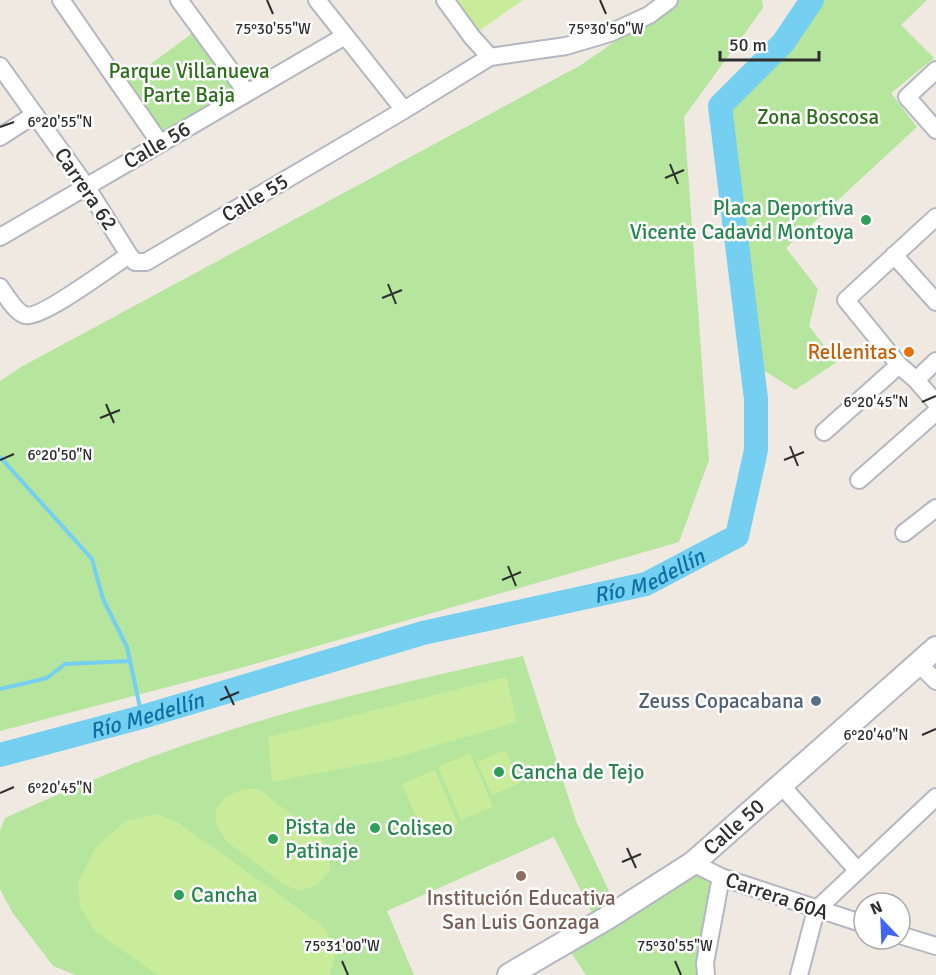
<svg xmlns="http://www.w3.org/2000/svg" width="936" height="975" font-family="Signika,sans-serif">
<style>
.green{fill:#b6e59e}
.pitch{fill:#c9ec9a}
.lines{fill:none;stroke-linecap:round;stroke-linejoin:round}
.stream{stroke:#75cff0;stroke-width:4}
.river{stroke:#75cff0;stroke-width:24}
.street-casing{stroke:#b4b7c1;stroke-width:20}
.secondary-casing{stroke:#b4b7c1;stroke-width:26}
.street{stroke:#fff;stroke-width:16}
.secondary{stroke:#fff;stroke-width:22}
.ticks{fill:none;stroke:#2e2e2e;stroke-width:2}
.leisure-dot{fill:#2e9e5b;stroke:#fff;stroke-width:2}
.food-dot{fill:#e8710a;stroke:#fff;stroke-width:2}
.service-dot{fill:#5c6f8a;stroke:#fff;stroke-width:2}
.education-dot{fill:#8d6e63;stroke:#fff;stroke-width:2}
.labels{text-anchor:middle;dominant-baseline:central;stroke-width:5;stroke-linejoin:round;paint-order:stroke}
.park-label{font-size:21px;fill:#2c6e1b;stroke:#fff}
.street-label{font-size:21px;fill:#2e2e2e;stroke:#fff}
.leisure-label{font-size:21px;fill:#27864d;stroke:#fff;text-anchor:start}
.food-label{font-size:21px;fill:#c56008;stroke:#fff;text-anchor:end}
.service-label{font-size:21px;fill:#4e5e75;stroke:#fff;text-anchor:end}
.education-label{font-size:21px;fill:#785e54;stroke:#fff}
.water-label{font-size:22px;font-style:italic;fill:#0d6fa3;stroke:#fff}
.ticks-label{font-size:15px;text-anchor:middle;fill:#2e2e2e;stroke:#fff;stroke-width:5;stroke-linejoin:round;paint-order:stroke}
</style>
<rect width="100%" height="100%" fill="#efe9e1"/>
<path class="green" d="M675,0H762L763,8L684,117L709,460L679,542L244,667L0,731V381L21,367L581,65Z
M814,0H927L901,25L934,58L891,93L917,127L786,248L818,289L809,326L837,362L795,390L763,370L726,115Z
M198,29L247,93L160,143L121,86Z
M523,656L576,821L616,906L593,915L554,837L387,911L414,975H76L53,966L12,912L0,889V831L5,818C72,788 139,759 209,737C311,703 418,679 523,656Z
M693,863L721,877L706,975H586L564,942Z"/>
<path class="pitch" d="M448,0H523L473,35Z
M506,677L517,722L387,760L272,782L268,737Z
M505,750L520,783L492,795L477,762Z
M470,753L493,807L461,820L438,767Z
M435,770L458,824L425,838L402,784Z
M243,789H258L320,836L329,852L330,870L318,885L299,891L283,884L226,841L216,824V809L227,796Z
M157,814L177,822L323,926L336,950L330,975H158L96,932L80,908L78,883L96,847L126,821Z"/>
<g class="lines">
<path class="stream" d="M0,457L92,559L103,599L127,647L142,717
M0,689L47,678L65,664L130,661"/>
<path class="river" id="s1" d="M0,755L142,717L423,633L646,584L737,536L756,450V399L720,106L783,43L812,0"/>
<g class="street-casing">
<path id="street" d="M61,0L160,143
M179,0L247,93
M317,0L404,110
M445,0L472,37L490,57
M0,66L86,186L129,255
M936,70L907,97L936,130
M0,137L34,115
M936,217L846,300L899,365L916,380L936,403
M0,237L345,36
M894,255L936,302
M0,287C6,295 15,312 25,315C40,320 112,266 129,255L135,262H146L404,110L490,57L566,46L610,33L649,15L669,0
M916,380L936,361
M824,432L899,365
M859,480L936,412
M904,533L936,508
M919,664L936,681
M781,785L857,870
M693,863L721,877L864,924
M900,935L936,946
M706,975L705,963L721,877
M799,975L816,910L936,797"/>
</g>
<g class="secondary-casing">
<g id="secondary">
<path id="s2" d="M509,975L607,918L693,863L936,648"/>
</g>
</g>
<use href="#street" class="street"/>
<use href="#secondary" class="secondary"/>
</g>
<path class="ticks" d="M267,0L273,14M600,0L606,14M0,127L14,122M670,164L678,184M665,178L684,170M388,284L396,304M382,298L402,290M922,402L936,396M106,404L114,423M100,418L120,410M790,446L798,466M0,460L14,454M784,460L804,452M508,566L516,586M502,580L521,572M225,686L234,705M220,700L239,692M922,735L936,729M0,793L14,787M627,848L636,868M622,862L641,854M342,961L348,975M675,961L681,975"/>
<g class="leisure-dot">
<circle cx="866" cy="220" r="6"/>
<circle cx="499" cy="772" r="6"/>
<circle cx="375" cy="828" r="6"/>
<circle cx="273" cy="839" r="6"/>
<circle cx="179" cy="895" r="6"/>
</g>
<circle class="food-dot" cx="909" cy="352" r="6"/>
<circle class="service-dot" cx="816" cy="701" r="6"/>
<circle class="education-dot" cx="521" cy="876" r="6"/>
<g class="labels">
<g class="park-label">
<text x="189" y="71">Parque Villanueva<tspan x="189" dy="24">Parte Baja</tspan></text>
<text x="818" y="117">Zona Boscosa</text>
</g>
<g class="street-label">
<text transform="translate(157 145) rotate(-30)">Calle 56</text>
<text transform="translate(86 189) rotate(56)">Carrera 62</text>
<text transform="translate(255 198) rotate(-31)">Calle 55</text>
<text stroke="none"><textPath href="#s2" startOffset="270">Calle 50</textPath></text>
<text transform="translate(777 896) rotate(19)">Carrera 60A</text>
</g>
<g class="leisure-label">
<text x="854" y="208" text-anchor="end">Placa Deportiva<tspan x="854" dy="24">Vicente Cadavid Montoya</tspan></text>
<text x="511" y="772">Cancha de Tejo</text>
<text x="285" y="827">Pista de<tspan x="285" dy="24">Patinaje</tspan></text>
<text x="387" y="828">Coliseo</text>
<text x="191" y="895">Cancha</text>
</g>
<g class="food-label">
<text x="897" y="352">Rellenitas</text>
</g>
<g class="service-label">
<text x="804" y="701">Zeuss Copacabana</text>
</g>
<g class="education-label">
<text x="521" y="898">Institución Educativa<tspan x="521" dy="24">San Luis Gonzaga</tspan></text>
</g>
<g class="water-label">
<text stroke="none"><textPath href="#s1" startOffset="674">Río Medellín</textPath></text>
<text stroke="none"><textPath href="#s1" startOffset="152">Río Medellín</textPath></text>
</g>
</g>
<g class="ticks-label">
<text x="273" y="34">75°30'55"W</text>
<text x="606" y="34">75°30'50"W</text>
<text x="60" y="127">6°20'55"N</text>
<text x="876" y="407">6°20'45"N</text>
<text x="60" y="460">6°20'50"N</text>
<text x="876" y="740">6°20'40"N</text>
<text x="60" y="793">6°20'45"N</text>
<text x="342" y="951">75°31'00"W</text>
<text x="675" y="951">75°30'55"W</text>
</g>
<g transform="translate(882 921) rotate(337)"><circle r="28" fill="#ffffff" stroke="#ababab" stroke-width="1.5"/>
<path d="M0-4.5L10 22L0 15L-10 22Z" fill="#4264fb"/>
<text y="-9" font-size="16" font-weight="bold" text-anchor="middle" fill="#2e2e2e">N</text>
</g>
<path d="M720 51v9h99v-9" fill="none" stroke="#2e2e2e" stroke-width="3"/>
<text x="729" y="51" font-size="18" fill="#2e2e2e" stroke="#ffffff" stroke-width="4.5" paint-order="stroke">50 m</text>
</svg>
